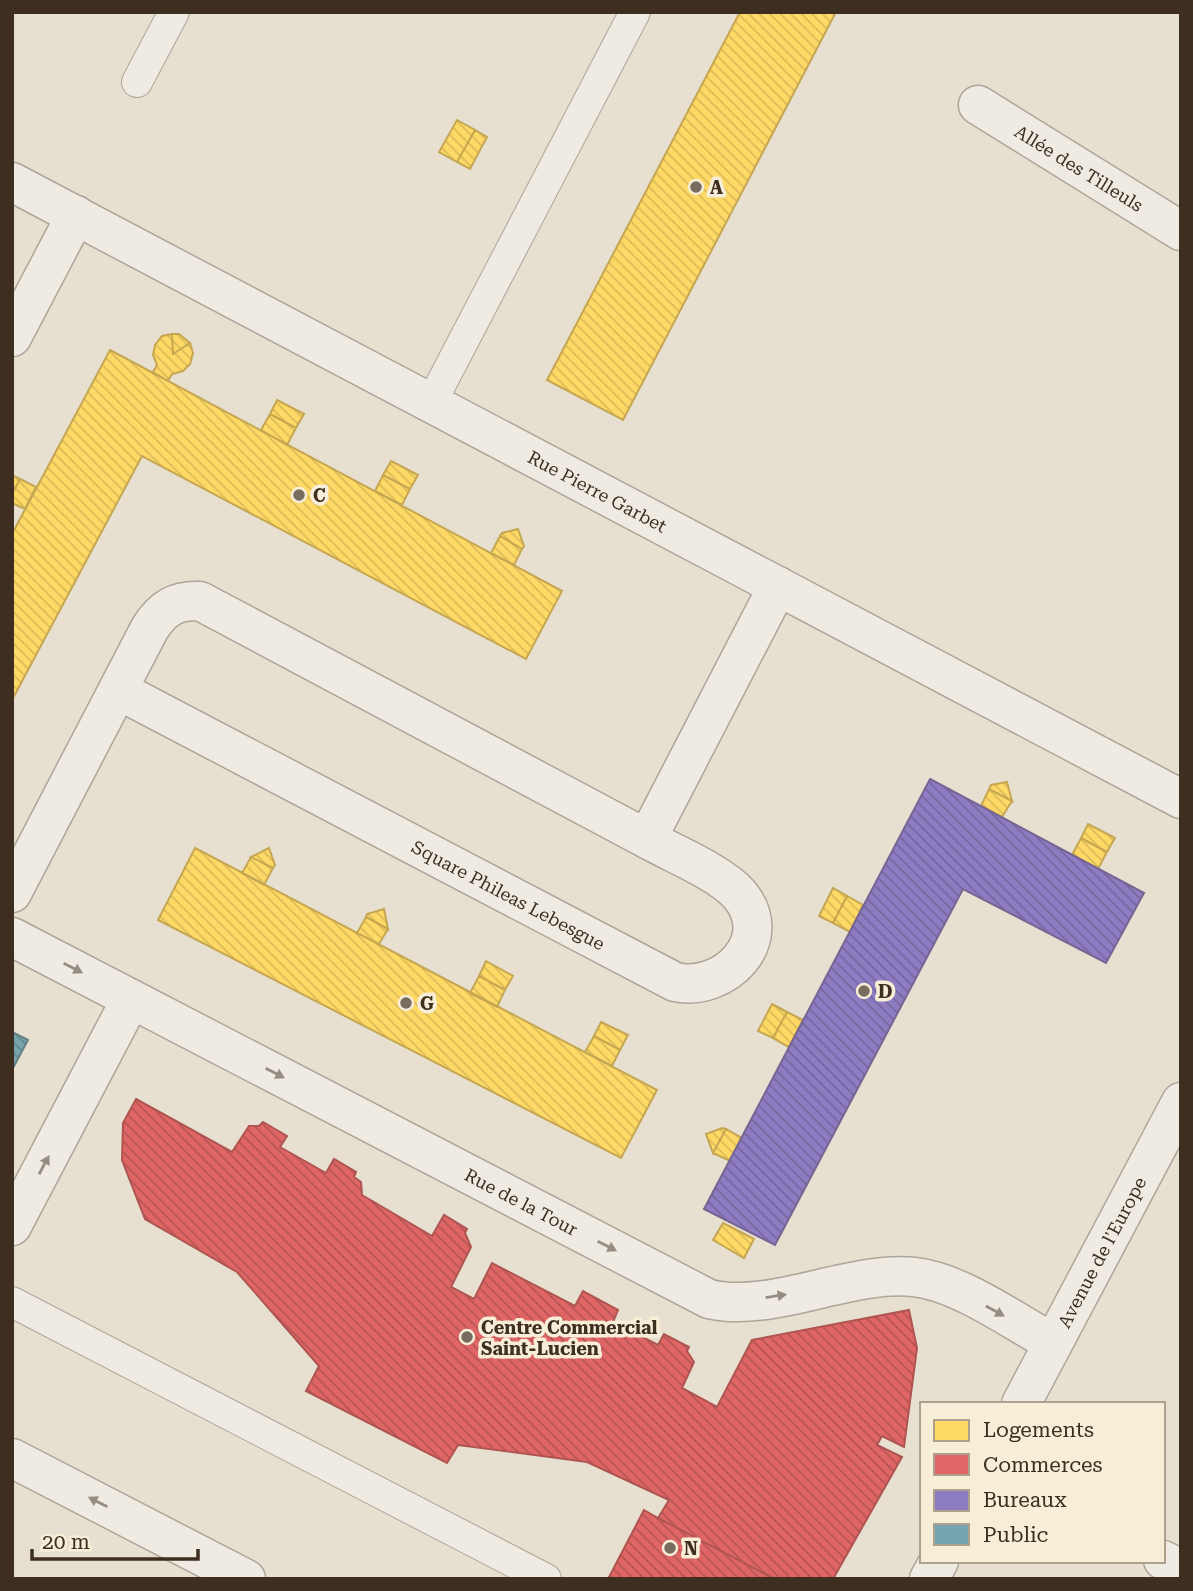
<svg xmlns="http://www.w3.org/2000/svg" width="1193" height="1591" font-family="'Roboto Serif',serif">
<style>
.homes{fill:url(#homes-back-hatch);stroke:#c5a651;stroke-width:2}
.shops{fill:url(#shops-back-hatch);stroke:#af5551;stroke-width:2}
.offices{fill:url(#offices-back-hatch);stroke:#766592;stroke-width:2}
.public{fill:url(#public-back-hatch);stroke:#658184;stroke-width:2}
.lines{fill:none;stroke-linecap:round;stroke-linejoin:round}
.lane-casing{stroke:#ada599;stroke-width:32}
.street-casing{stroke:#ada599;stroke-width:41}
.lane{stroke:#efebe3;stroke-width:30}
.street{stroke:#efebe3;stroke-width:38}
.oneway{fill:#968c82}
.poi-dot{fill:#786c5e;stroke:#f7eed8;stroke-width:2.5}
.labels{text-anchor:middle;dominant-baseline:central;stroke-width:7;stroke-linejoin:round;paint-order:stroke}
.street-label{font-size:18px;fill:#3d2e20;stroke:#f7eed8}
.poi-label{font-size:18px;font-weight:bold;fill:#3d2e20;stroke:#f7eed8;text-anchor:start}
</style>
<defs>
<pattern id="homes-back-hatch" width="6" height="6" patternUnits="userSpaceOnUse" patternTransform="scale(1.75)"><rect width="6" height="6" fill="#ffd966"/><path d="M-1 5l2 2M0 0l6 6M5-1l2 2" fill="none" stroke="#dbbb58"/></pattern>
<pattern id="shops-back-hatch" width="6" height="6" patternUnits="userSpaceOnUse" patternTransform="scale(1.75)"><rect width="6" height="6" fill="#e06666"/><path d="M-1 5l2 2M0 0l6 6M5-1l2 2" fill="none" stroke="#b75454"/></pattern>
<pattern id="offices-back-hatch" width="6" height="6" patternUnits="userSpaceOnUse" patternTransform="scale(1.75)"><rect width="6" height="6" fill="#8e7cc3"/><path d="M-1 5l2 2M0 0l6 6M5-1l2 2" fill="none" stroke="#75669e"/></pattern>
<pattern id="public-back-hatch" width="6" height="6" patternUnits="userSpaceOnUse" patternTransform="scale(1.75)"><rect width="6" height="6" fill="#76a5af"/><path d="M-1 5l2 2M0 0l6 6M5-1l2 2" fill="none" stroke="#62878e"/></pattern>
</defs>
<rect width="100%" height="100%" fill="#e7e0d1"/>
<path class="homes" d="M740,12H836L623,420L547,380Z
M457,120L475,130L457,162L439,152Z
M475,130L487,137L470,169L457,162Z
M172,334H179L190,343L173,354Z
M172,334L173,354L190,343L193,353L190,364L183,371L172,374L168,381L153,372L157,365L153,355L155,345L162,336Z
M110,350L562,591L526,659L142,456L12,700V534Z
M277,400L304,414L296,428L270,414Z
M270,414L296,428L287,445L261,430Z
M391,461L418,475L410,489L383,475Z
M12,475L20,479L12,494Z
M383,475L410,489L402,505L375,491Z
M20,479L36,487L25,509L12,503V494Z
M518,529L524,546L522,549L500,536L502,533Z
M500,536L522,549L514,565L491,553Z
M1007,782L1012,801L989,789L991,785Z
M989,789L1012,801L1002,817L981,806Z
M1088,824L1115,838L1107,852L1081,838Z
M1081,838L1107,852L1098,869L1072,855Z
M195,848L657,1090L621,1158L158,920Z
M269,848L275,865L273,868L251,857Z
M251,857L273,868L264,885L242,873Z
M833,888L847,896L833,923L819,916Z
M847,896L863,905L850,932L833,923Z
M384,909L388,929L366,917L367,914Z
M366,917L388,929L379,944L357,933Z
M486,961L513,976L505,990L479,976Z
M479,976L505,990L497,1007L470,993Z
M772,1004L787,1012L773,1038L758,1031Z
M787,1012L803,1020L789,1047L773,1038Z
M601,1022L628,1035L620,1050L594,1036Z
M594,1036L620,1050L612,1066L585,1052Z
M722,1128L726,1129L713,1153L706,1134Z
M726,1129L742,1138L730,1161L713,1153Z
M723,1223L754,1239L744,1258L713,1240Z"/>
<path class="shops" d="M136,1099L232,1152L249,1126H259L263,1122L287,1136L280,1147L326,1173L334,1159L356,1172L354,1177L361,1182L362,1195L432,1236L444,1215L467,1229L465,1233L471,1247L451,1287L474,1299L492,1263L575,1306L583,1291L618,1310L613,1322L658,1345L664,1334L689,1347L687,1351L694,1362L682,1388L717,1407L752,1340L909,1310L917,1348L904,1447L882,1436L877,1445L902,1457L833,1579H775L658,1518L669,1500L587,1462L458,1445L447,1463L306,1391L319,1366L237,1272L145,1219L122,1160L123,1123Z
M644,1510L658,1518L775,1579H608Z"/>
<path class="offices" d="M930,779L1144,893L1106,963L963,889L775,1245L704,1209Z"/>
<path class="public" d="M12,1032L28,1040L12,1070Z"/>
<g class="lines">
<g class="lane-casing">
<path id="lane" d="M137,82L174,12
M431,403L635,12
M12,1302L546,1579"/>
</g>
<g class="street-casing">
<g id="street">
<path id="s1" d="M978,105L1181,231"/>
<path id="s2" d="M12,182L1181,799"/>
<path d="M12,337L76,215"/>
<path id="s3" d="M118,690L675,982C724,993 778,940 739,894C719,872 674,854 647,839"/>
<path d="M12,893L150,628C163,608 176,600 200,601L647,839L778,586"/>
<path id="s4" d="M12,937L709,1299C771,1314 850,1270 914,1277C960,1282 1013,1321 1053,1343"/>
<path d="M12,1226L131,999"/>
<path id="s5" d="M1021,1404L1181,1102"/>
<path d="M12,1458L246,1579"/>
<path d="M1163,1560L1181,1569"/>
<path d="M929,1579L939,1561"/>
</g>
</g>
<use href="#lane" class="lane"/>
<use href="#street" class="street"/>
</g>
<defs><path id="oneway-solid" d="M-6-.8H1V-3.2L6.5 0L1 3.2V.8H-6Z" transform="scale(1.75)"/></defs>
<g class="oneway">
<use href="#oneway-solid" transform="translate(73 968) rotate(27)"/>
<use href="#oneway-solid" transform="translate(275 1073) rotate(27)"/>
<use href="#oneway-solid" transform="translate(44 1165) rotate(-62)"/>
<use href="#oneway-solid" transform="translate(607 1246) rotate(27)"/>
<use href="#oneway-solid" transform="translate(776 1296) rotate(-9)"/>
<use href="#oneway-solid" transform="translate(995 1311) rotate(29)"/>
<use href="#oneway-solid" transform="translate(98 1502) rotate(-153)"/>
</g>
<g class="poi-dot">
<circle cx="696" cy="187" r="7"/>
<circle cx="299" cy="495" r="7"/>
<circle cx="864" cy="991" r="7"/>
<circle cx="406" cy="1003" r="7"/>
<circle cx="467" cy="1337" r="7"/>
<circle cx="670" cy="1548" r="7"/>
</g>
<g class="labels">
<g class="street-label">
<text stroke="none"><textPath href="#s1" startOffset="119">Allée des Tilleuls</textPath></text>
<text stroke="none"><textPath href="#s2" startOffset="662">Rue Pierre Garbet</textPath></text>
<text stroke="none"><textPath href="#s3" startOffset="441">Square Phileas Lebesgue</textPath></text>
<text stroke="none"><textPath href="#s4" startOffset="574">Rue de la Tour</textPath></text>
<text stroke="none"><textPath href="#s5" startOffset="172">Avenue de l'Europe</textPath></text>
</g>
<g class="poi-label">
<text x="710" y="187">A</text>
<text x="313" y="495">C</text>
<text x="878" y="991">D</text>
<text x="420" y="1003">G</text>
<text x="481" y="1327">Centre Commercial<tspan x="481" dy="21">Saint-Lucien</tspan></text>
<text x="684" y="1548">N</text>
</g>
</g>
<rect width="1193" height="1591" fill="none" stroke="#3d2e20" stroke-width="28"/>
<rect x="920" y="1402" width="245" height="161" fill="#f7eed8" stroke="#ada18e" stroke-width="2"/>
<rect x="934" y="1420" width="35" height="21" fill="#ffd966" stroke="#ada18e" stroke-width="2"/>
<text x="983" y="1437" font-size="21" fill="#3d2e20">Logements</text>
<rect x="934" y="1454" width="35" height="21" fill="#e06666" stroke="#ada18e" stroke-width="2"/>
<text x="983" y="1472" font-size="21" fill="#3d2e20">Commerces</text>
<rect x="934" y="1490" width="35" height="21" fill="#8e7cc3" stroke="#ada18e" stroke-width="2"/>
<text x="983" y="1507" font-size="21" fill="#3d2e20">Bureaux</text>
<rect x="934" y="1524" width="35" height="21" fill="#76a5af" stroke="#ada18e" stroke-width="2"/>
<text x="983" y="1542" font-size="21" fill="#3d2e20">Public</text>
<path d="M32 1549v10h166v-10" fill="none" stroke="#3d2e20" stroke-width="3.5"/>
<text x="42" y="1549" font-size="21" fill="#3d2e20" stroke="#f7eed8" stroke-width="5" paint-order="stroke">20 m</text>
</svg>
